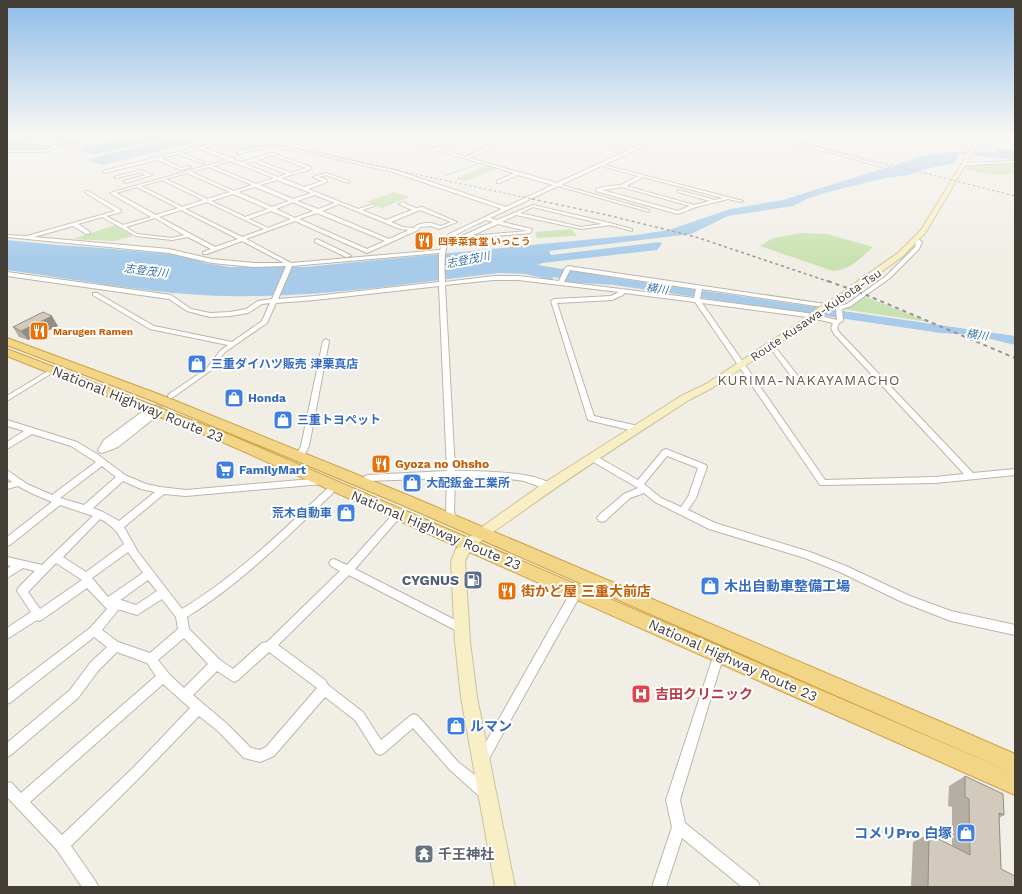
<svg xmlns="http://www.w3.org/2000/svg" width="1022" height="894" font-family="'Work Sans','Noto Sans JP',sans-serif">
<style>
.green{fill:#cae2b2}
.water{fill:#a7cbe9}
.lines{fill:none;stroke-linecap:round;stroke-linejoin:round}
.stream{stroke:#a7cbe9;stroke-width:1}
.minor-tunnel{stroke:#cecbc3;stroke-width:8;stroke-dasharray:8 4;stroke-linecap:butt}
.minor-casing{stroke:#bcb6a9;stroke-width:2}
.secondary-casing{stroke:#cdc299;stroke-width:2}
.trunk-casing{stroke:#cea142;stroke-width:2}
.minor{fill:#fff;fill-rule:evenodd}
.secondary{fill:#f9efc7;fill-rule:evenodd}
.trunk{fill:#f2d586;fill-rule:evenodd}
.rail-far2{stroke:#949494;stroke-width:1;stroke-dasharray:2.5 2.5;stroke-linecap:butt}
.rail-far1{stroke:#949494;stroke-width:1.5;stroke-dasharray:3 3;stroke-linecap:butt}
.rail{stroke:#949494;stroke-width:2;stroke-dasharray:4 4;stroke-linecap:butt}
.secondary-bridge-casing{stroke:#cdc299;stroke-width:10;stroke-linecap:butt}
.secondary-bridge{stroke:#f9efc7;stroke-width:8}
.wall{fill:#b5aea2}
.shaded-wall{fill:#938d84}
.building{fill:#d2cabc;stroke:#938d84}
.labels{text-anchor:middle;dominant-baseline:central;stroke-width:4;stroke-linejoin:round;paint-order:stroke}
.far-food-label{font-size:10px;font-weight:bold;fill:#c56008;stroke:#fff;text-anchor:start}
.far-water-label{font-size:11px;font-style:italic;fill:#3973a5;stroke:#fff}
.street-label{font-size:12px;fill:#433e36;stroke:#fff}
.shop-label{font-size:12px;font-weight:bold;fill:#366cbe;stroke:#fff;text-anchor:start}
.food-label{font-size:12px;font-weight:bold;fill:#c56008;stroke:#fff;text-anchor:start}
.quarter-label{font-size:14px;letter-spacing:1px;fill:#655d4e;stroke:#fff}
.near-street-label{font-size:14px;fill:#433e36;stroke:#fff}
.near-service-label{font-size:14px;font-weight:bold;fill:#4e5e75;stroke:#fff;text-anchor:end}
.near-shop-label{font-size:14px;font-weight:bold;fill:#366cbe;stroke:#fff;text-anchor:start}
.near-food-label{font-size:14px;font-weight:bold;fill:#c56008;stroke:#fff;text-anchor:start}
.near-health-label{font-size:14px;font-weight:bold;fill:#be3a42;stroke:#fff;text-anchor:start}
.near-worship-label{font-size:14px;font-weight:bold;fill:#5b616d;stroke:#fff;text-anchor:start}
</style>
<rect width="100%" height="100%" fill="#f1eee6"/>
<path class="green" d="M231,141L262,145L265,146C261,147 256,149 252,150C246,150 229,145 223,143Z
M1015,163V172C998,178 982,173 965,169L967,165Z
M489,165L498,168L466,181L454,179Z
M394,192L409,197L382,208L366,202Z
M115,225L133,236L114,241L73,239Z
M571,229L577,236L537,238L535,232Z
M801,233L827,234L873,247C860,258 851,270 833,271L760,246L773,238Z
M866,297L929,322L842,309Z"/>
<path class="water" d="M33,135H40L19,141L40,146L60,143L49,140L60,136L82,141L111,135H120L44,150L7,149V139L13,140Z
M131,135H179L94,155L76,149L131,137L128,136Z
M185,135L200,141L103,165L86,160Z
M984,147L1015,150V160L971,155H958L955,163L925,169L909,175L886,178L828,192L809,198L793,206L728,216L691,234L549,251L551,255L660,242L662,244L657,250L542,263L538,265L615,278L1015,336V345L975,335L941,333L614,285L564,282L565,279L553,277L552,280L525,274L500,273C410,283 320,298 229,296C155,295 81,280 7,270V240L57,245L89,247L183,255L205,263L229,267H305L636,235L669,230L730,209L783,200L878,170C893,168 905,160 919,157C944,151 971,151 997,152L998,150Z"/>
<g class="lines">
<path class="stream" d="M445,176L480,163"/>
<path class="minor-tunnel" d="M147,415L170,398"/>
<g class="minor-casing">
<path id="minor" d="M385,135C394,135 404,142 413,141C422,140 429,135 438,135L416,142L435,148L462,138L457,137V135L497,141L508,135H513L485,151L469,158L557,183L631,149L576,135H582L634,148L661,135H666L604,165L743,201L741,202L728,199L696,207L678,214L596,191V189L603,187L621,185L639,176L601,166L561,185L649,210V212L558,186L490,218L497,220L533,205L610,223L632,229V231L610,225L581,229L516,215L502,222L532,229V230L530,233L460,239V237L493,222L486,220C446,239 443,236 445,282L494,276H518L559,281L565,268L568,266L839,306L847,304L886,276L915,247L916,242L913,240L918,239L922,242L919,249L890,278L851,306L842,309L843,321L839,323L837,328L839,332L973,473L1015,469V475L935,483L820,485L695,302L624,293L623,295L612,300L557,303L594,416L638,426L642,429L638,432L588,420L551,301L554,299L611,296L619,292L518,280H494L445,285L455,471C474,471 541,471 552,486L551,488C545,490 531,483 524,481C502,477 478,478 455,477L454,513L459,521L457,524L454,525L451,524L446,513L447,478L368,481L365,480L364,478L365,476L368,475L447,471L439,286L315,300L276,303L267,323L225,352L210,371L172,398H169L168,396L169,394L206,369L221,350L228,345L150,329L93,295V293H97L154,326L232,342L262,321L270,303L262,304L248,313L230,316L210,317L187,311L169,299L7,276V272L171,295L191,309L210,313L230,312L246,309L258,301L272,299L286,266L254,267L212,263L169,253L7,237V235L27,236L115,211L86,193V191H88L121,210V212L106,216L123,225L151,217L110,193L227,160L200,149L182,153L204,162V164L178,154L161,158L181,168L189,166L191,167L181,170L157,160L104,173L103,171L217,142L243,151L270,144L319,153L395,170L506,207L553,185L518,175L499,183H497V181L514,173ZM465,139L494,143L466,157L439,149ZM217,144L239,152L237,153L239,154L270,146L319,155L393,172L502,209L449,234L444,241L440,250L291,263L246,239L295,221L367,253L418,230L420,227L431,226L439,229L457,222L422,207L416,208L405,204L406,203L404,202L399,204L412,210L386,220L362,210L374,206V204L358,209L308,189L327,182V180L319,177L326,175L348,183L350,182L349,181L326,173L313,177L322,181L304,187L281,178L311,169V167L272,153L241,162L234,160V158H231L204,148ZM272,155L306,168L291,173L257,160ZM230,161L274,178L256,184L213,166ZM253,161L287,174L278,177L245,164ZM209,167L252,185L234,191L191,172ZM187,173L230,192L207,199L166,179ZM643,177L723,198L715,200L678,190V192L710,201L694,205L626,186ZM162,180L203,200L182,207L141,186ZM277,180L311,193L293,199L260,185ZM137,187L178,208L156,215L116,193ZM255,187L289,201L272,207L238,192ZM622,187L690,206L678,211L602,190ZM233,194L268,209L245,217L211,201ZM315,195L335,203L318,209L297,201ZM207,202L264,229L242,237L185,209ZM293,202L313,211L295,218L276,209ZM339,204L400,229L409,230L389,239L322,211ZM533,207L602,224L581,227L520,213ZM181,210L238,239L215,247L159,217ZM420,210L451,222L441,226L431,223H425L417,225L414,228L403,227L391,222ZM271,211L291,219L268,228L249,219ZM317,213L385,241L367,249L299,219ZM102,217L136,236L172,240L188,237L211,249L203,252V254H207L242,241L284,263H254L212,259L169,249L34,237L73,226L86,234H90V232L78,224ZM155,218L184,235L172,238L137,234L126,227ZM498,224L527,231L471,236ZM439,253V282L315,296L278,299L292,266ZM570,270L696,289L694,298L564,282ZM702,289L836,309L837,320L807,313L700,299ZM702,303L807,317L833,323L831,328L834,334L964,474L935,477L825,480Z
M765,135H771L889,167L886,168Z
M856,135H860L856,138H854Z
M956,135H960L959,136L979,140L977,141L957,138L955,137Z
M982,135H990L1003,138L1001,139Z
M7,136L39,143H53L59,147L44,152H7V150H44L54,147L52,145H39L7,138Z
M1015,161V163L963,165L961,164L963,163Z
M141,170L152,175L125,183H124V181L146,175L141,172L116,178L114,177Z
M317,239L350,255L351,256L346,257L315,242V240Z
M326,339L329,341L309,446L303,458L300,459L296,456L301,446L323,341Z
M771,343L773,344L798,376L800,378L798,380H794L768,345Z
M53,368L56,370L55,371L7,401V396Z
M150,406H156L157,408L110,444L156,409H162L163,411L118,447L102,453L99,452L98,450L104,440Z
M7,420L77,442L97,454L125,475L146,484L160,487L186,490L323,478L326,479L327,481L326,483L323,484L186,496L164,494L124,527L138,552L182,609C238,575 284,529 331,485H337L338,487L337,489C289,535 243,582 187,617L189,629L220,660L233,669L262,643L267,642L340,571L331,566L329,563L331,560L334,559L347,565L395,512L398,511L401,512L402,514L401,516L355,569L465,625L466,628L465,631L461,633L457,631L349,575L278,645L325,680L328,685L363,712L381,740L410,716L414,714L418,716L458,762L489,786L490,791L489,796L484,797L479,796L450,770L413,728L384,753L380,755L376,753L355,720L325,697L274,756L260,762L244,758L218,731L199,716L141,776L71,846L96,882L98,887H82L57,850L7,797V782L12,783L21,793L156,676L147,663L117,652L98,671L78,698L11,755L7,757V743L70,690L90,663L107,647L94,637L11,702L7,704V691L90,628L107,609L87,588L43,619L39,621L37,620L7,639V628L31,612L17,591L18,588L35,571L23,568L7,578V569L11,566L7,565V557L42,565L93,516L60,505L10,545L7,546V537L52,502L31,493L18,486L7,489V483L12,482L7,478V470L27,484L52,495L96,462L71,446L32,434L7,449V442L24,431L7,426ZM102,466L116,477L84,505L60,498ZM123,481L141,489L155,492L119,521L103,512L93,508ZM100,519C113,525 118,533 124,544L86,572L63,557ZM128,552L143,573L108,597L92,578ZM56,563L82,580L40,609L28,592ZM148,580L157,591L136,605L121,600L119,601ZM162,599L176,617L178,629L150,653L118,642L102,630L118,610H121L137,615ZM184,638L208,664L184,688L170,675L158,660ZM269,652L317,688L266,747L260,750L251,748L226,723L193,695L217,671L234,682L238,680ZM163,684L190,708L133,768L62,835L30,802Z
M666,449L706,465L707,467L696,498L688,510L715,523L810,552L846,566L910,596L951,611L1015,625V635L951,621L902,602L840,572L805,558L709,529L655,502L644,493L630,498L605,521L602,522L599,521L597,518L599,515L624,494L638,488L590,460L589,458L590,456H596L638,480L663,450ZM667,456L698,468L688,497L681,507L661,498L644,484Z
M577,587L581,588L582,591L581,594L486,764L482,766L478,764L476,760L478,756L573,588Z
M719,649L723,650L724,654L680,800L685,823L758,882L760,887H742L682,838L666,887H652L672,827L666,800L714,654L715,650Z"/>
</g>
<g class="secondary-casing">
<path id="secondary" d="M979,135H983L926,232L903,256L858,289H852V285L898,253L921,230Z
M848,289H851L855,291L831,308H825V304Z
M812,314L816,317L815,319L712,388L689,400C629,439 569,477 512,519C498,529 470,545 465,561L470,642L477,697L515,887H495L461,697L455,642L451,561L456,549L479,529L544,483L681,396L706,384Z"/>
</g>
<g class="trunk-casing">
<path id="trunk" d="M7,338L161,395L410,496L946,724L1015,754V774L400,504L153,401L7,345Z
M7,349L230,435L1015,774V795L220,441L7,356Z"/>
</g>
<use href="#minor" class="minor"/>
<use href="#secondary" class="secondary"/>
<use href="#trunk" class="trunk"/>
<path class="rail-far2" d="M204,135L287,147L537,200
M774,135L1015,196"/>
<path class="rail-far1" d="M532,199L607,215L696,237L830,282"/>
<path class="rail" d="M828,281L864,294L1015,358"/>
<g class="secondary-bridge-casing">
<path id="secondary-bridge" d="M851,291L855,287
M812,317L828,306"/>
</g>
<use href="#secondary-bridge" class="secondary-bridge"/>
</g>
<path class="wall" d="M58,326L28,340L19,337L13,327Z
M965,776L1004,815L999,818L1001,869L1015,887H911L913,842L929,834L952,846V807L948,806L949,786Z"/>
<path class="shaded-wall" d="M52,316L58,326L28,340L21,331Z"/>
<path class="building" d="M43,312L52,316L21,331L13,327Z
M965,776L1003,794L1004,815L999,813L1001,869L1015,876V887H928L929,834L970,855L969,799L965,797Z"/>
<linearGradient id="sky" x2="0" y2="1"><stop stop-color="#8ebde8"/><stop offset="0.52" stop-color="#f9f7f4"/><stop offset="1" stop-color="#f9f7f4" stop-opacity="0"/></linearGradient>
<rect width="1022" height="260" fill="url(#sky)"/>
<defs>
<g id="restaurant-square" transform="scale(1)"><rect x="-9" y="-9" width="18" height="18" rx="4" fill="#e8710a" stroke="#fff"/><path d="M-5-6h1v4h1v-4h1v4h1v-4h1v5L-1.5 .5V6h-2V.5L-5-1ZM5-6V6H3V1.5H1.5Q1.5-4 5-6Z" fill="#fff"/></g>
<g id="shop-square" transform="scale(1)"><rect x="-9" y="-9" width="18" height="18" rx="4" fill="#3f7fe0" stroke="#fff"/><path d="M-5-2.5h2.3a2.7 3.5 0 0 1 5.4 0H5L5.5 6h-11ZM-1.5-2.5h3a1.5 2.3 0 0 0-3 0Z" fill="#fff"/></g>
<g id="supermarket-square" transform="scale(1)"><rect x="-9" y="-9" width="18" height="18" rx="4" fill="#3f7fe0" stroke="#fff"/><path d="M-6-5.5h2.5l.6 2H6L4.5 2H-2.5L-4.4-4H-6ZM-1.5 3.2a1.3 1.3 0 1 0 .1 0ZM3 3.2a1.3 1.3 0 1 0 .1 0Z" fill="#fff"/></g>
<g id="fuel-square" transform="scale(1)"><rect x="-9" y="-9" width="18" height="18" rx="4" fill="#5c6f8a" stroke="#fff"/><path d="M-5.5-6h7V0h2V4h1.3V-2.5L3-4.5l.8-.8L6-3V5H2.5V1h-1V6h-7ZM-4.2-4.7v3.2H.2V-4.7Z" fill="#fff"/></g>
<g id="hospital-square" transform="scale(1)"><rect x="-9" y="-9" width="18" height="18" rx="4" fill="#e0444e" stroke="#fff"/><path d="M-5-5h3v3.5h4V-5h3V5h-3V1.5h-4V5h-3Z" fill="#fff"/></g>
<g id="temple-square" transform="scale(1)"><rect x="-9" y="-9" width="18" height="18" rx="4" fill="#6b7280" stroke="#fff"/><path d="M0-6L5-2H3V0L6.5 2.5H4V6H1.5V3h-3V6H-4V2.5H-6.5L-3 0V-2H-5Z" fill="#fff"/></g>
</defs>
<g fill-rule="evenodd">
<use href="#restaurant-square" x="424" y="241"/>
<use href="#restaurant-square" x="39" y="331"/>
<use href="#shop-square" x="197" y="364"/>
<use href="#shop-square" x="234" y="398"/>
<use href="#shop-square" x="283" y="420"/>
<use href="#restaurant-square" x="381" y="464"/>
<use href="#supermarket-square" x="225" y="470"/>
<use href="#shop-square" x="412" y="483"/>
<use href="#shop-square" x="346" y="513"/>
<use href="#fuel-square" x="473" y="580"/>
<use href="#shop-square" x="710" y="586"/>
<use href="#restaurant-square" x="507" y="591"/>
<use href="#hospital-square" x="641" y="694"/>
<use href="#shop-square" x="456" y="726"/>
<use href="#shop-square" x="966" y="833"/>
<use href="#temple-square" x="424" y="854"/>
</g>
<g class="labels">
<g class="far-food-label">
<text x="438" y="241">四季菜食堂 いっこう</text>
<text x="53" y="331">Marugen Ramen</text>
</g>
<g class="far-water-label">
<text transform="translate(468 260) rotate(-11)">志登茂川</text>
<text transform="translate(146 271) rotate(7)">志登茂川</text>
<text transform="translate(657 289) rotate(8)">横川</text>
<text transform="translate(977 335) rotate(8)">横川</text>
</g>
<g class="street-label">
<text transform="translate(816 315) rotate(-34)">Route Kusawa-Kubota-Tsu</text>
</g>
<g class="shop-label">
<text x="211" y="364">三重ダイハツ販売 津栗真店</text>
<text x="248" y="398">Honda</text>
<text x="297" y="420">三重トヨペット</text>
<text x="239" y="470">FamilyMart</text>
<text x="426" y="483">大配鈑金工業所</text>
<text x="332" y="513" text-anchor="end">荒木自動車</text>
</g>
<g class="food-label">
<text x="395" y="464">Gyoza no Ohsho</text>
</g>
<g class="quarter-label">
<text x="809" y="380">KURIMA-NAKAYAMACHO</text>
</g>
<g class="near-street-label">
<text transform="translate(138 404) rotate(22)">National Highway Route 23</text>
<text transform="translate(436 530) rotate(23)">National Highway Route 23</text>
<text transform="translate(733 660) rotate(24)">National Highway Route 23</text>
</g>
<g class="near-service-label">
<text x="459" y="580">CYGNUS</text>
</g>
<g class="near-shop-label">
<text x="724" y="586">木出自動車整備工場</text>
<text x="470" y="726">ルマン</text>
<text x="952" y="833" text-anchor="end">コメリPro 白塚</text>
</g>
<g class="near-food-label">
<text x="521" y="591">街かど屋 三重大前店</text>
</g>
<g class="near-health-label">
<text x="655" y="694">吉田クリニック</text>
</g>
<g class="near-worship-label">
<text x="438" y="854">千王神社</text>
</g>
</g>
<rect width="1022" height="894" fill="none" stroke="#433e36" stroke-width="16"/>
</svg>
